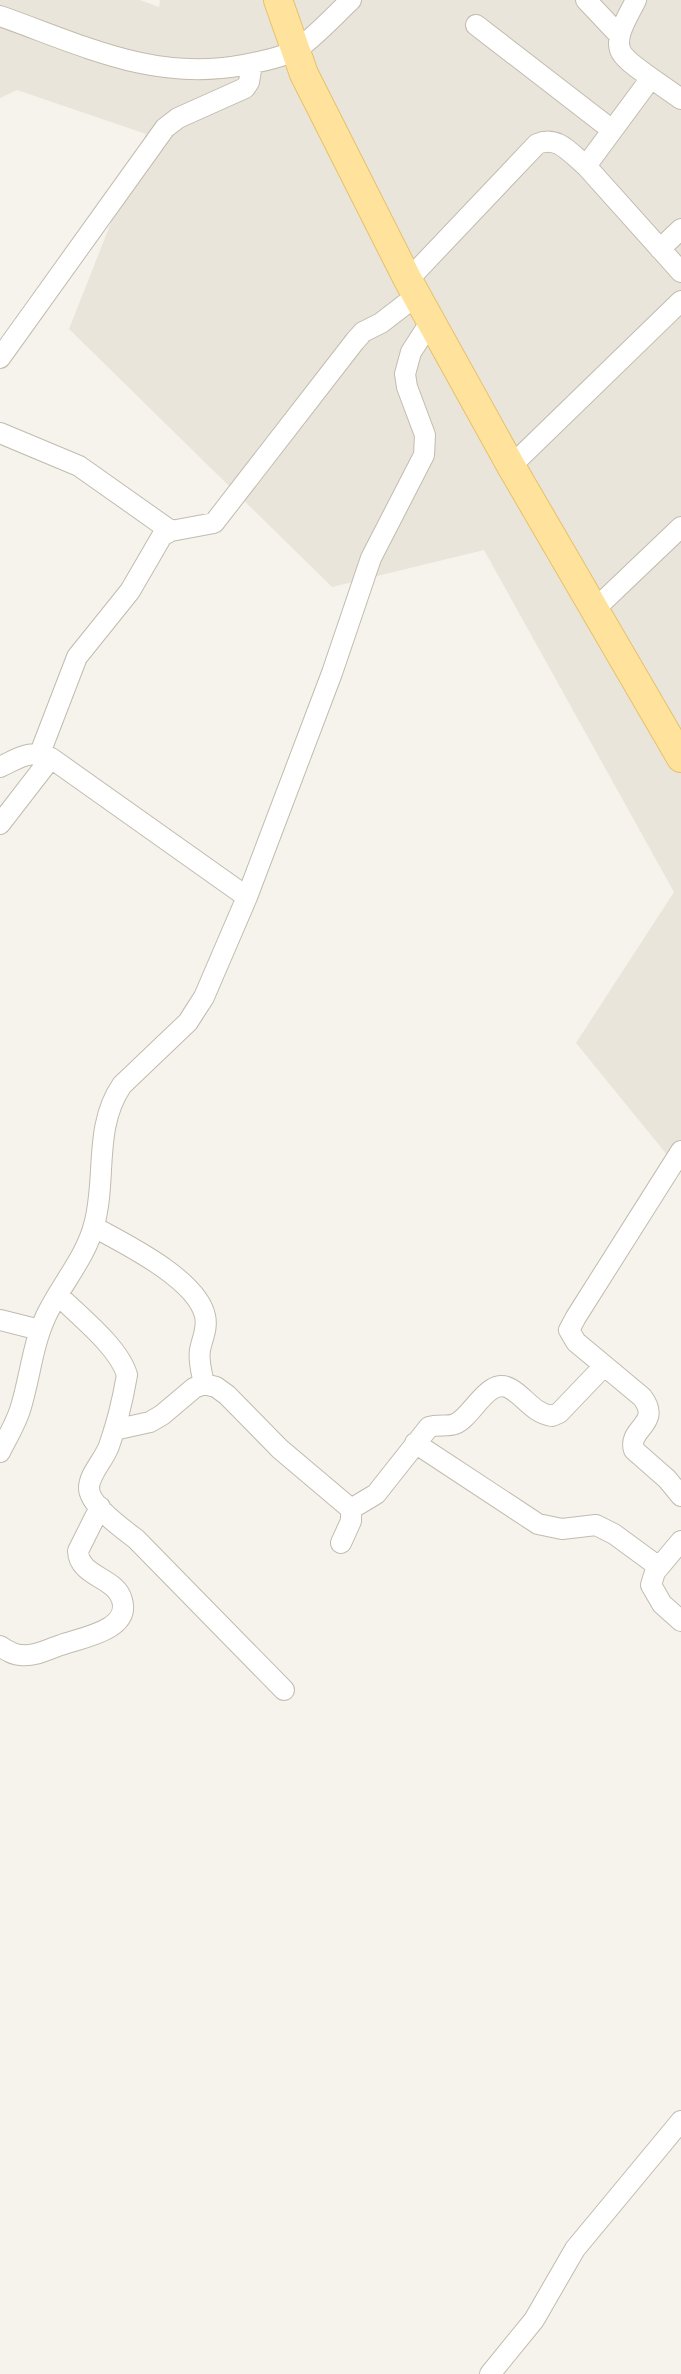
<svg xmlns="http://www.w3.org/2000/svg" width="681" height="2374" font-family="Cabin,sans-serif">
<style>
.residential{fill:#eae5da}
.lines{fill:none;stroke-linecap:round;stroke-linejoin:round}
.street-casing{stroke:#c2bbae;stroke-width:22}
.primary-casing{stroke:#e6c16a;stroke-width:30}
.street{stroke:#fff;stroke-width:20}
.primary{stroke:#ffe39c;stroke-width:28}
</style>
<rect width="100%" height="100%" fill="#f6f3ec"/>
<path class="residential" d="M0,0H140L159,7L160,0H681V1172L576,1043L674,892L484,550L332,587L69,329L146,134L17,90L0,98Z"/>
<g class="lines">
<g class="street-casing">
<path id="street" d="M586,0L619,35
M0,16C82,45 154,82 243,65C260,62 279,58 294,51C308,44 338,12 351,0
M476,25L612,130
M651,78L681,99
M586,166L681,272
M660,249L681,229
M408,280L537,144C558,135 570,153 586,166L651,78C642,71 630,64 623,55C611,40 629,15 636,0
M0,358L165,128L178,118L245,88L249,82L252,64
M0,433L79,466L171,531
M511,466L681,301
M595,609L681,527
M40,753L77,657L130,591L162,536L171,531L214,523L355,341L363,332L381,323L416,296
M0,767C19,758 30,749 51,758L247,897
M0,824L51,758
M681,1151L576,1317L569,1330L576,1342L642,1397C663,1424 627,1428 634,1450L667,1479L681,1496
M94,1227C125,1244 197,1279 205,1316C208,1328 202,1339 200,1350C198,1361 202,1373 204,1384
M58,1295C78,1315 119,1347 127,1375C123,1398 117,1424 109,1446C104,1460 89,1474 89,1488C89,1505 123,1529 136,1539L284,1690
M0,1320L40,1330
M114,1430L150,1422L162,1415L194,1388L204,1384L216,1387L227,1395L280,1449L351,1509V1521L341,1543
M415,1443L538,1524L562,1529L596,1525L614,1534L659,1567
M0,1452C7,1438 15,1425 20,1410C30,1379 32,1346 46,1316C60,1286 86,1257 94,1225C107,1179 93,1127 122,1085L188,1022L195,1011L204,997L247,897L332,673L371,558L424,455L425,435L407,387L405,374L411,352L431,321
M351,1509L376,1494L429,1427C438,1424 447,1427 455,1424C473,1417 488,1375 511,1389C526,1398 533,1413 552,1416L559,1413L604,1366
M681,1541L655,1572L651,1585L662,1604L681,1621
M0,1646C6,1650 13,1655 21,1655C35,1657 48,1649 61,1645C79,1638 131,1631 122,1600C116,1577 79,1577 78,1551L100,1507
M490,2374L534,2320L575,2249L681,2121"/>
</g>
<g class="primary-casing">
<path id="primary" d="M278,0L304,74L408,280L511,466L681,758"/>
</g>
<use href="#street" class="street"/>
<use href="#primary" class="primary"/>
</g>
</svg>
